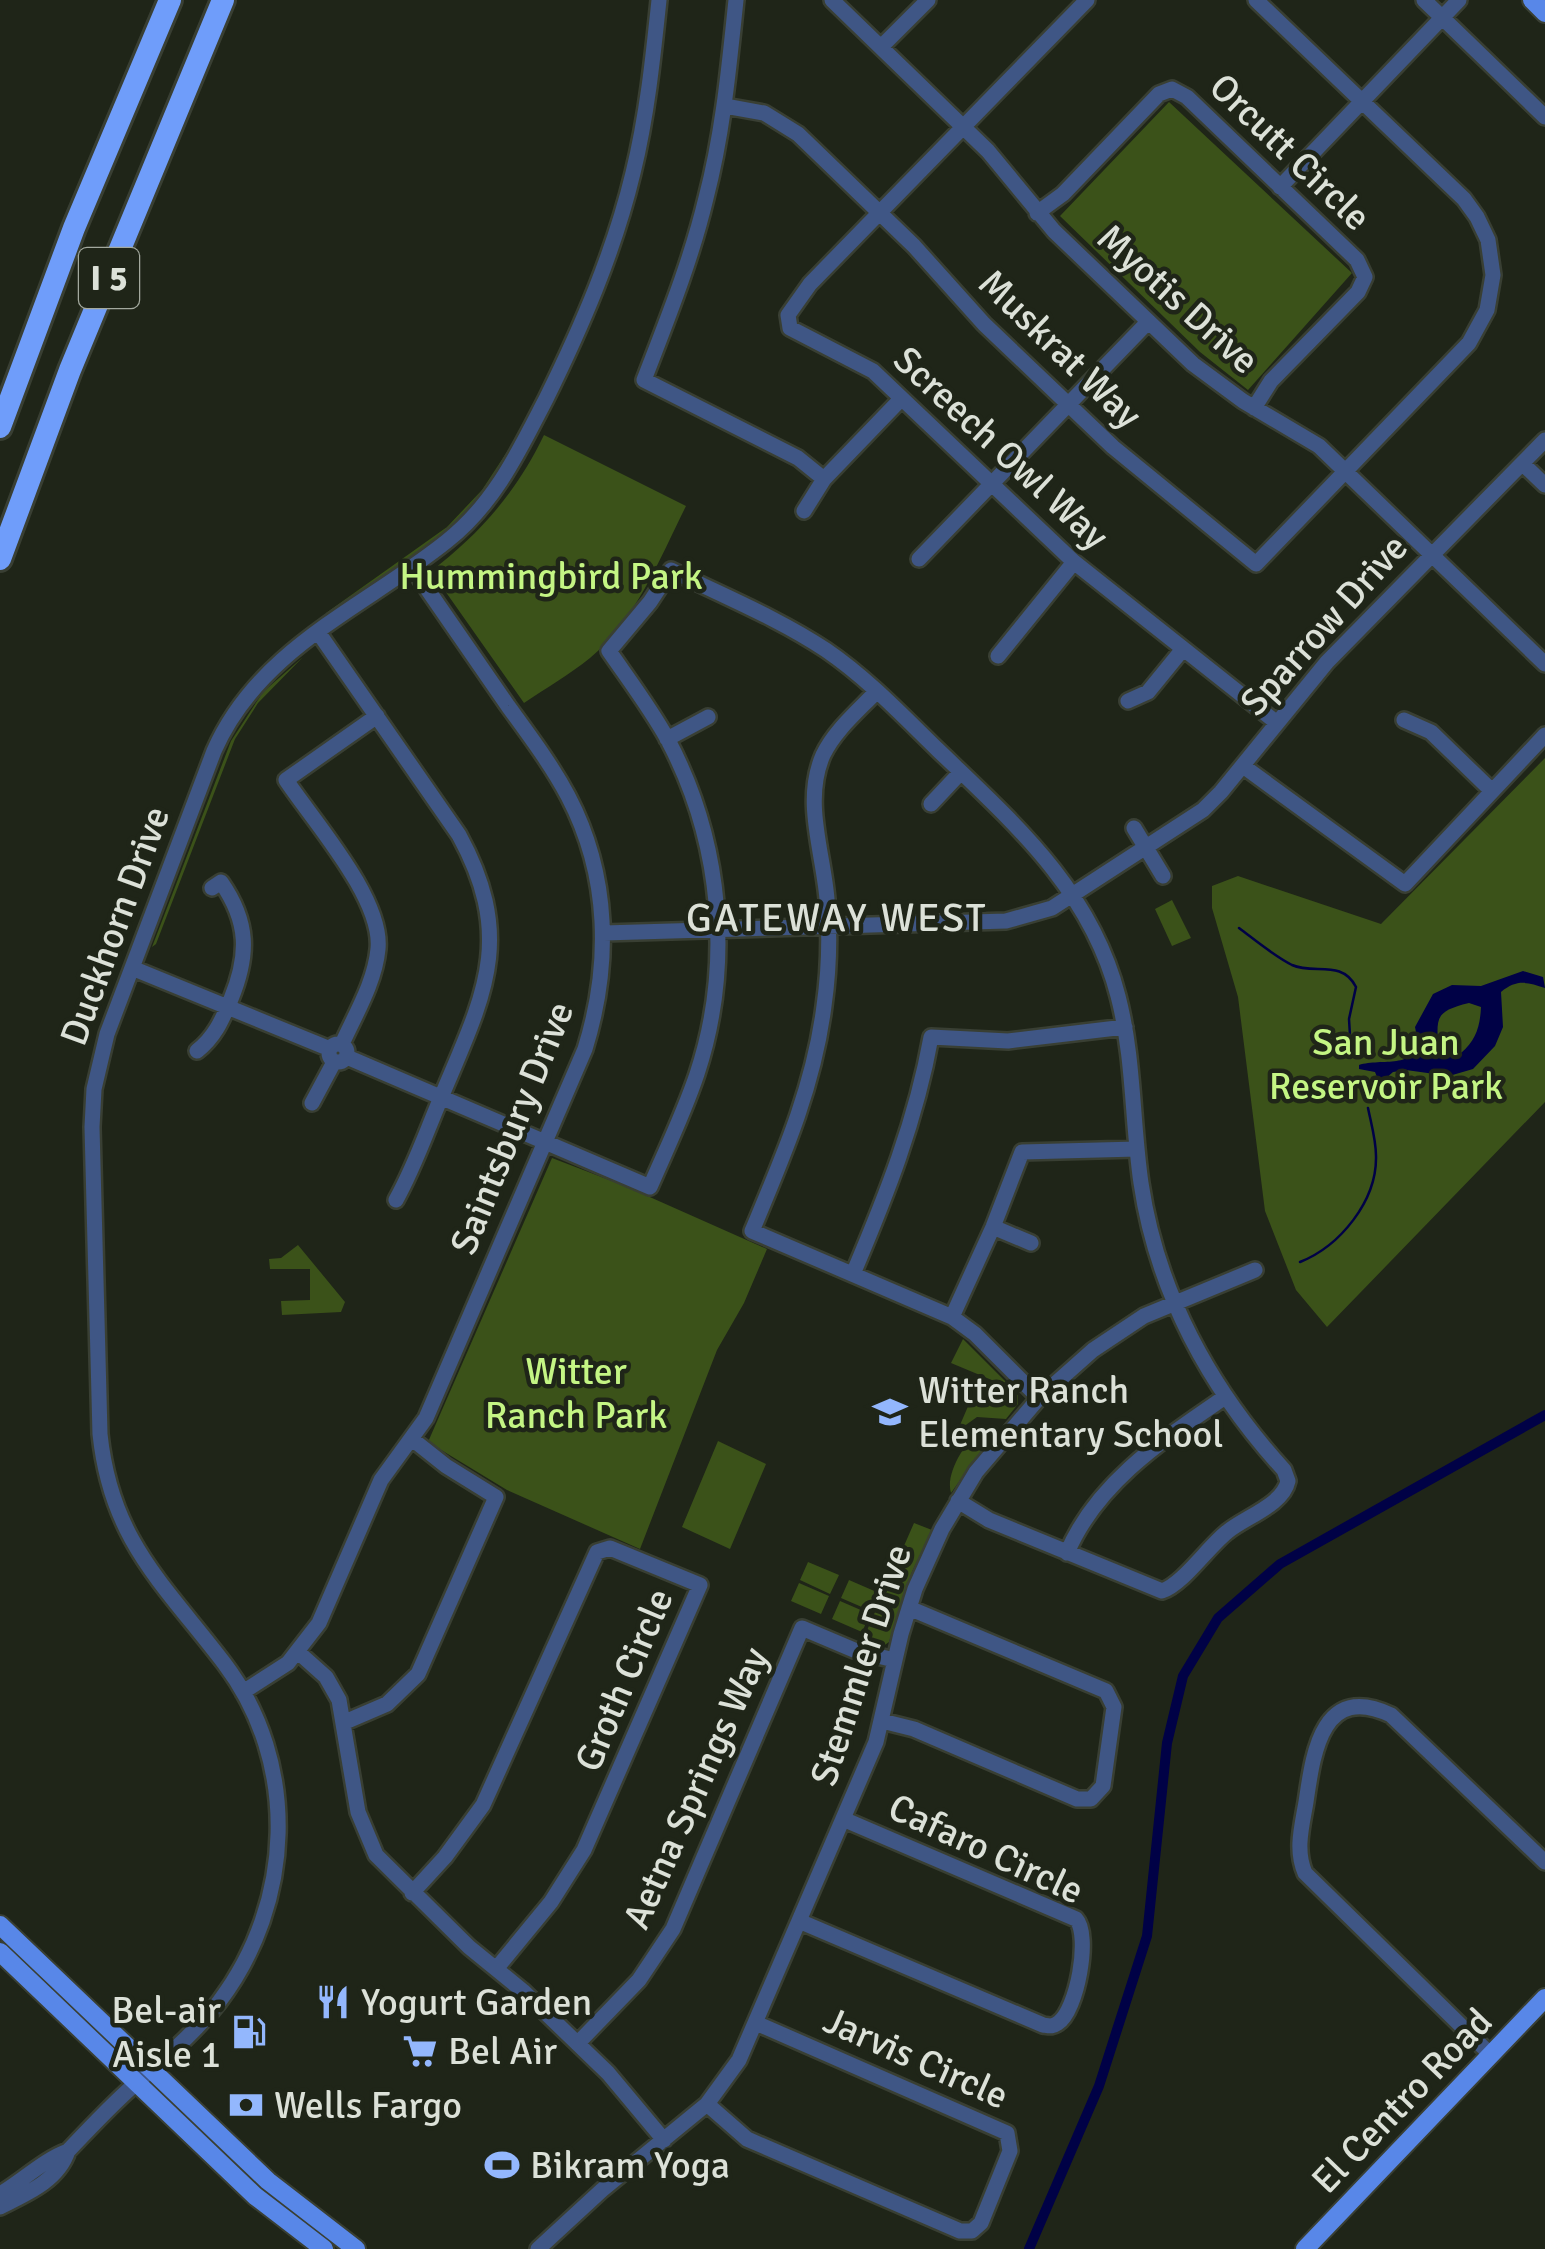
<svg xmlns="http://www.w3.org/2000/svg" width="1545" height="2249" font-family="Signika,sans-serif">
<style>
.green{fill:#3b5219}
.water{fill:#000146;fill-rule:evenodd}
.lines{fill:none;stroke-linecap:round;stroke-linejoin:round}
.stream{stroke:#000146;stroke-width:2.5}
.canal{stroke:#000146;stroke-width:10}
.minor-casing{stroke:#393f33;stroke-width:20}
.major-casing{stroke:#393f33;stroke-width:22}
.highway-casing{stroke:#393f33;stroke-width:28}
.minor{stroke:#3f5685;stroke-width:15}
.major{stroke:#5887e8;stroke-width:18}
.highway{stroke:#6f9dfa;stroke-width:22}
.labels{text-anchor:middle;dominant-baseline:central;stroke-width:9;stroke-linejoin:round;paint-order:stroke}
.shield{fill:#1f2518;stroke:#a3a99e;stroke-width:2.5}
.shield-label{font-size:35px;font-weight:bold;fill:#dce1d8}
.street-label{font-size:38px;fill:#dce1d8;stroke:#1f2518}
.park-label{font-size:38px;fill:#c4f584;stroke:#1f2518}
.poi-label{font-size:38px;fill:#dce1d8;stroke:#1f2518;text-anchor:start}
.neighbourhood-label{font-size:40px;letter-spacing:2.5px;fill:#dce1d8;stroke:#1f2518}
</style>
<rect width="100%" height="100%" fill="#1f2518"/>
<path class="green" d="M1169,102L1352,273L1248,390L1200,352L1060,216Z
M544,435L686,506C660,558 636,620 590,658C569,675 546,688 524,703L431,571C481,533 517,491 544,435Z
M514,441C491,517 390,572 328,615L326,613L447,527L482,490Z
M303,657L258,703L235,739L156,944L152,947L231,741L263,692Z
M1545,758V1102L1327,1327L1296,1290L1265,1211L1238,997L1212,908V886L1238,876L1381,924Z
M1172,900L1191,938L1172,946L1155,909Z
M552,1158L625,1186L767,1249L744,1303L717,1350L640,1549L507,1490L428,1442Z
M298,1245L345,1302L341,1312L282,1315L281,1301L310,1300V1269H270L269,1259L281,1258Z
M963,1339L1011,1387V1388L951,1363Z
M986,1382L1018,1395V1404L1006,1419L977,1417L963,1427L960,1425L972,1397L979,1399Z
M981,1431L994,1433L951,1493C945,1474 965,1441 981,1431Z
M718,1441L766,1464L730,1549L682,1527Z
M914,1523L932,1530L912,1572L889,1642L879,1649L861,1644Z
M808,1562L839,1575L830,1594L800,1580Z
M849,1580L879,1593L871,1611L841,1598Z
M799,1583L829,1596L821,1614L791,1601Z
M840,1601L870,1614L862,1632L832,1619Z"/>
<path class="water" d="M1523,971L1543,977L1545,988C1527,982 1517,979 1501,992L1503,1027L1495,1046L1473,1069L1449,1076L1406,1070L1393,1072L1377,1086L1376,1090H1368L1377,1077L1375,1072L1359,1069V1065C1385,1057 1425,1073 1415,1027L1433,994L1452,985L1481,986ZM1469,1003L1481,1007C1480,1027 1476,1040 1461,1053H1438C1438,1020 1431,1012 1469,1003Z"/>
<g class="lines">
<path class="stream" d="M1239,928C1255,940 1274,956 1292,965C1314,975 1342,959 1356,987L1349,1019L1351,1052
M1300,1262C1340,1246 1377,1201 1376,1156C1376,1140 1371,1123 1368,1108"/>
<path class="canal" d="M1029,2249L1099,2086L1147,1936L1167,1743L1183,1676L1218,1618L1280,1564L1545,1415"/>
<g class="minor-casing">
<path id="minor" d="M736,0C729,67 723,133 706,198C691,261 667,320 644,380L798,458L824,479
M832,0L988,151L1054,231L1193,364L1243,401L1319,446L1545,664
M1087,0L810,284L788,315L790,328L873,371L1074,562L1277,723
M1424,0L1545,117
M881,47L928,0
M725,106L764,113L798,134L914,246L984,324L1113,447L1256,564L1469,343L1487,310L1493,275L1488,240L1477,217L1464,199L1256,0
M1280,187L1459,0
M1037,213L1063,194L1159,94L1172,89L1187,97L1357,260L1365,277L1358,292L1271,381L1254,408
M1523,464L1545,485
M804,511L824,479L901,399
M919,559L1148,322
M318,632L459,835C517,941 482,999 440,1100C426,1133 414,1168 396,1200
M998,656L1074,562
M877,691C858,711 835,730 823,755C803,801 823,851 827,899C830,934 829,971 824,1006C814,1086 783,1157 752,1231L952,1317L975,1334L1039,1398
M1128,701L1148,692L1183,649
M1404,720L1431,732L1492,791
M667,739L708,717
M1243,766L1405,884L1545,735
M931,804L961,772
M1134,828L1163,876
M604,933L1006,921L1052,908L1203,810L1221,792L1327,662L1545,440
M132,968L330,1049
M329 1053a9 9 0 1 1 18 0a9 9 0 1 1-18 0Z
M342,1044C355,1015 375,982 378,949C383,899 314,822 286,780L377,716
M197,1051C215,1037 222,1020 231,999C249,955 249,922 221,882L212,888
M347,1057L650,1187C666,1150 684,1113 697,1074C733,965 722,842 668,740C651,709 629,680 609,651L650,602L671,570C723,596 778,618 826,650C867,678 902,715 938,750C1014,823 1091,890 1118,996C1134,1057 1132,1121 1141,1183C1157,1292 1210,1389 1284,1470L1288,1481C1283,1505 1245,1517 1227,1532C1208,1547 1183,1584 1162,1591L989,1520L958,1501
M312,1103L334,1062
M993,1227L1031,1243
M853,1274C886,1196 916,1121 931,1037L1008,1041L1125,1027
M952,1317L993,1227L1022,1152L1137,1149
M1067,1553C1097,1482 1164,1439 1225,1397
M298,1652L326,1677L339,1700L358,1812L376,1855L469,1947L523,1991L608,2073L664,2140
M243,1692L288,1663L319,1623L381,1480L426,1418L585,1049C611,965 610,876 568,796C551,764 529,735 508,706C476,660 444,613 412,567
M882,1721L914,1729L1077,1799H1091L1103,1786L1114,1707L1106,1691L909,1608
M345,1722L387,1704L418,1674L496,1497L446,1466L412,1439
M412,1893L445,1857L483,1805L597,1552L610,1548L700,1585L584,1850L551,1902L496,1969
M799,1921L1043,2025C1050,2026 1052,2027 1058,2023C1077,2011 1091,1935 1076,1919L843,1819
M578,2043L639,1980L673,1929L802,1628L854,1650L894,1660
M1491,2055L1305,1873C1295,1850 1302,1826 1306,1802C1313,1755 1321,1682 1391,1715L1545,1862
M707,2104L747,2139L960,2231H972L981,2223L1010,2151L1007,2133L756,2023
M0,2194C22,2181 45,2159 68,2151C85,2133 103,2114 121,2097C154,2066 191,2038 219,2002C294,1903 300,1763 224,1663C163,1583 111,1540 100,1434L92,1127L94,1089L107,1034L214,751C259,648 365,607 447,541C495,503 519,451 546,399C582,326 614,252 633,173C647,116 653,58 659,0
M0,2207C26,2194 58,2181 68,2151
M538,2249L602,2190L707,2104L739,2060L876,1742L901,1634L915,1589L942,1529L976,1472L1039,1398L1093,1350L1144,1316L1255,1270"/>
</g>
<g class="major-casing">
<path id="major" d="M1532,0L1545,13
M0,1925L268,2181L356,2249
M0,1952L255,2196L324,2249
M1305,2249L1545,1998"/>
</g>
<g class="highway-casing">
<path id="highway" d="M0,427L74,228L170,0
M0,559L70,370L223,0"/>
</g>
<use href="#minor" class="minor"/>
<use href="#major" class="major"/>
<use href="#highway" class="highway"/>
</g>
<defs>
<g id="school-bare" transform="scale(2.7)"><path d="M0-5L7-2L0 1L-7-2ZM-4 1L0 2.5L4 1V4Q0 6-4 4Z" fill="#93b7fd" stroke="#1f2518" stroke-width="2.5" paint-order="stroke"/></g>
<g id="restaurant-bare" transform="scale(2.7)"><path d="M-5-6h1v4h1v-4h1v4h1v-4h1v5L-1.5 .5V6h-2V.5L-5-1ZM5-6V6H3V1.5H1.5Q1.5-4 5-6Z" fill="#93b7fd" stroke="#1f2518" stroke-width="2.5" paint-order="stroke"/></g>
<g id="fuel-bare" transform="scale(2.7)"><path d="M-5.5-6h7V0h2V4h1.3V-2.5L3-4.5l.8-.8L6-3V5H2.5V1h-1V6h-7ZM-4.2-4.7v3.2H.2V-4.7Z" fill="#93b7fd" stroke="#1f2518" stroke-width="2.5" paint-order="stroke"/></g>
<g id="supermarket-bare" transform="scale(2.7)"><path d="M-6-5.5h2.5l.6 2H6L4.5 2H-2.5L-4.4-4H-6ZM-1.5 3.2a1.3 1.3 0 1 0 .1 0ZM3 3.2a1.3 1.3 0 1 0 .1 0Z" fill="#93b7fd" stroke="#1f2518" stroke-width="2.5" paint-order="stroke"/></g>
<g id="bank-bare" transform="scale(2.7)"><path d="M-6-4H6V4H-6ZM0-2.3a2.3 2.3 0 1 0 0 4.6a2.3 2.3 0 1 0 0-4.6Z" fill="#93b7fd" stroke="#1f2518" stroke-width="2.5" paint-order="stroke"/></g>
<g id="stadium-bare" transform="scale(2.7)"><path d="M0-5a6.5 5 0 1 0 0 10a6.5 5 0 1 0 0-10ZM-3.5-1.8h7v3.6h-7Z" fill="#93b7fd" stroke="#1f2518" stroke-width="2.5" paint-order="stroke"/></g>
</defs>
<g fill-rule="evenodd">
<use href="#school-bare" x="890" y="1412"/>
<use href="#restaurant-bare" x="333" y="2002"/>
<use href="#fuel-bare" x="249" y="2032"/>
<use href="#supermarket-bare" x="420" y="2051"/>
<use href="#bank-bare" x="246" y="2105"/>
<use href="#stadium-bare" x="502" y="2165"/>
</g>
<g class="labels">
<rect class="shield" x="79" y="248" width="60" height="60" rx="8"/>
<g class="shield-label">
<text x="109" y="278">I 5</text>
</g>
<g class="street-label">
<text transform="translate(1290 152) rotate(44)">Orcutt Circle</text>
<text transform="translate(1178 299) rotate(42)">Myotis Drive</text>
<text transform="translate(1060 349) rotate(44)">Muskrat Way</text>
<text transform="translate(1001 448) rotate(43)">Screech Owl Way</text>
<text transform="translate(1324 625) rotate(-48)">Sparrow Drive</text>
<text transform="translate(115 926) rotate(-70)">Duckhorn Drive</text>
<text transform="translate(512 1128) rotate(-68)">Saintsbury Drive</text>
<text transform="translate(861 1665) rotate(-72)">Stemmler Drive</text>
<text transform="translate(624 1680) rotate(-67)">Groth Circle</text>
<text transform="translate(696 1788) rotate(-66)">Aetna Springs Way</text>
<text transform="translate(986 1849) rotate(25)">Cafaro Circle</text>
<text transform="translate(916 2058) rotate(24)">Jarvis Circle</text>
<text transform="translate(1402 2101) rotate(-46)">El Centro Road</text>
</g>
<g class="park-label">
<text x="551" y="576">Hummingbird Park</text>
<text x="1386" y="1042">San Juan<tspan x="1386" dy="44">Reservoir Park</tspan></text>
<text x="576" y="1371">Witter<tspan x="576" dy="44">Ranch Park</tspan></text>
</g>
<g class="poi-label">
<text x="918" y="1390">Witter Ranch<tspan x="918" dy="44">Elementary School</tspan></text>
<text x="361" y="2002">Yogurt Garden</text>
<text x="221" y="2010" text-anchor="end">Bel-air<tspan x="221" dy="44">Aisle 1</tspan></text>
<text x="448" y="2051">Bel Air</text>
<text x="274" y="2105">Wells Fargo</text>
<text x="530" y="2165">Bikram Yoga</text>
</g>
<g class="neighbourhood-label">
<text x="837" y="918">GATEWAY WEST</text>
</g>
</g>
</svg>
